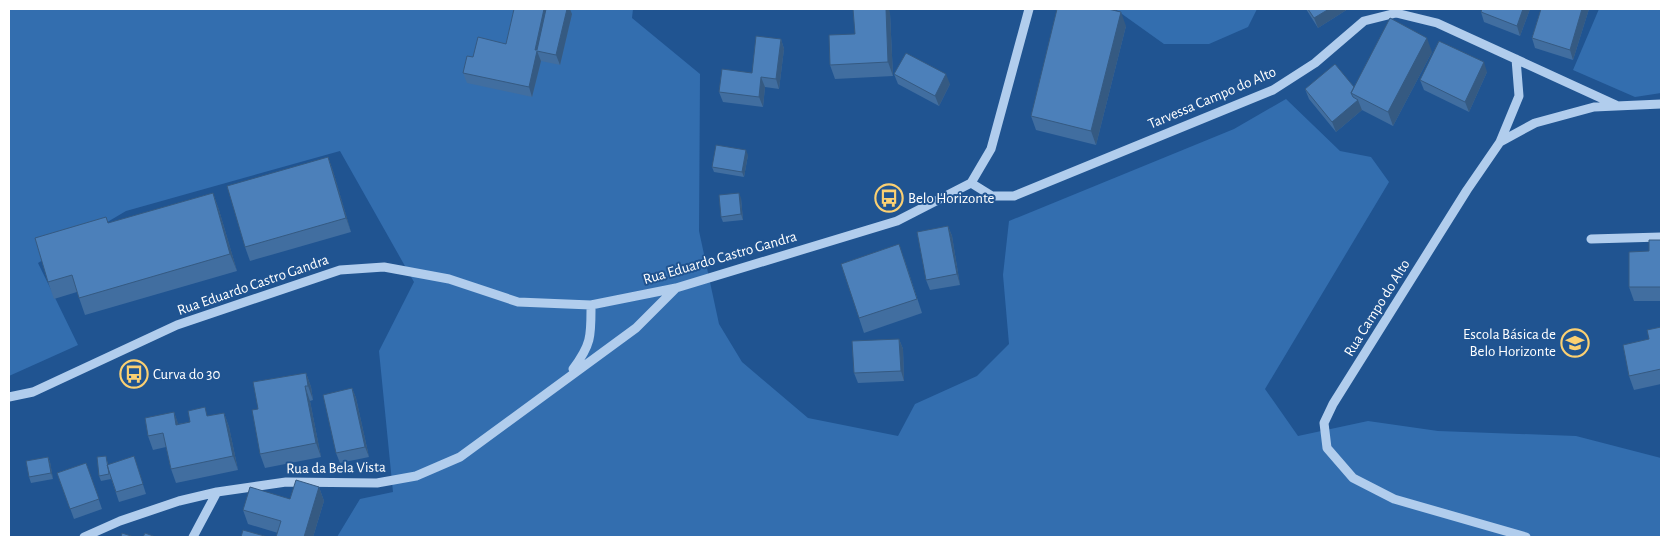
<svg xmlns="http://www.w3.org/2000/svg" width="1670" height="546" font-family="'Alegreya Sans',sans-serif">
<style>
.green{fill:#336eaf}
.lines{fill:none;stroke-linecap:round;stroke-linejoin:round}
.minor{stroke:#b1cded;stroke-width:9}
.wall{fill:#416ea0}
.shaded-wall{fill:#355a82}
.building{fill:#4c80ba;stroke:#355a82}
.labels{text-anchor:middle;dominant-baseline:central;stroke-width:4;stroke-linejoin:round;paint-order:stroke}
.street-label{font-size:15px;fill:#fff;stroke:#205491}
.poi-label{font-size:15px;fill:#fff;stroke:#205491;text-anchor:start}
</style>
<rect width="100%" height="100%" fill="#205491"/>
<path class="green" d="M9,9H633L632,18L700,74L699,231L719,324L742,362L808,418L898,436L915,404L977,376L1009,344L1003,275L1009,221L1234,129L1286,99L1340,151L1371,157L1389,182L1265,389L1298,436L1368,421L1438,431L1576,436L1661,458V537H337L360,499L393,492L379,351L414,282L340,151L126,211L38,263L78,345L9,376Z
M1115,9H1257L1248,27L1209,44H1164Z
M1599,9H1661V93L1635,97L1573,70Z"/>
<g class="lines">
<path class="minor" d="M1500,142L1519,96L1516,59
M971,183L992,196H1014L1273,90L1315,63L1364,21L1396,13L1437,23L1616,105
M1591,239L1661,237
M573,369C592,344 591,335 591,305
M9,397L33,392L177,325L340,270L384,267L449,279L518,302L591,305L676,288L897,221L971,183L991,149L1029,9
M84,537L120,521L179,501L217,492L286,482L377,483L416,476L460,457L636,328L676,288
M193,537L217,492
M1526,537L1394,499L1353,478L1327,448L1324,423L1333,404L1467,190L1500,142L1535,123L1594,107L1661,104"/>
</g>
<path class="wall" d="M1306,9H1348L1318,28Z
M1530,9L1520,36L1484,22L1481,12Z
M1541,9H1589L1573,60L1535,48L1532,38Z
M890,13L893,76L835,79L830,65L855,34Z
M572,14L560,65L541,61L532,97L467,83L463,73L473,57L506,44Z
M1126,26L1096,145L1036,130L1031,116Z
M781,39L784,49L779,89L765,87L763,107L723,102L719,92L752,73Z
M1432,52L1393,126L1362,110L1336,132L1309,99L1305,89L1354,87Z
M1487,72L1469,112L1424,90L1420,80Z
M894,74L950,84L939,106L898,84Z
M748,155L744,177L714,172L712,167Z
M328,157L333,171L351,232L250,261L245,247Z
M213,193L219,210L237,271L85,315L77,292L54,299L48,282L109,223Z
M741,198L743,220L723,222L721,217Z
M948,226L952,236L960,285L930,290L926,280Z
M1661,240V301H1634L1629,287L1649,251Z
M904,258L922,313L864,333L859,318Z
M1661,327V384L1634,390L1629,376L1649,339Z
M899,339L903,349L904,381L858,383L854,373Z
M306,373L311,387L313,400L310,401L321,457L265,468L260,454L258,409Z
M352,388L356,398L369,457L340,463L336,453Z
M174,412L178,424L190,422L208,416L224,413L229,427L238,470L176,483L171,469L166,447L153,450L148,436Z
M134,456L146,494L119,502L110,475L111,479L101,481L99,476L108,461V465Z
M48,457L50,462L53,479L31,483L29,477Z
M86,463L102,509L74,519L57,473Z
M319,487L324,501L313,537H276L278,533L248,524L243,510L290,499Z"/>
<path class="shaded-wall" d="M544,9H549L537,51L541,61L532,97L529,87L535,50Z
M567,9H570L572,14L560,65L556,55Z
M886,9H889L890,13L893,76L888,62Z
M1329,9H1348L1318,28L1314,18Z
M1523,9H1530L1520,36L1517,26Z
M1582,9H1589L1573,60L1570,50Z
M1121,12L1126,26L1096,145L1091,131Z
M1427,38L1432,52L1393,126L1388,112Z
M781,39L784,49L779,89L776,79Z
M1484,62L1487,72L1469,112L1465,102Z
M946,74L950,84L939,106L935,96Z
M761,77L765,87L763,107L759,97Z
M1358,100L1362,110L1336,132L1332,122Z
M746,150L748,155L744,177L742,172Z
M328,157L333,171L351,232L346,218Z
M213,193L219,210L237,271L230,254Z
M739,193L741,198L743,220L741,214Z
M948,226L952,236L960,285L957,274Z
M899,339L903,349L904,381L901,371Z
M306,373L311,387L313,400L308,386Z
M305,386L310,401L321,457L316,443Z
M352,388L356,398L369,457L365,447Z
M174,412L179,426L176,425Z
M224,413L229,427L238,470L233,456Z
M48,457L50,462L53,479L51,473Z
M319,487L324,501L313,537H304Z"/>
<path class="building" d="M514,9H544L535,50H537L546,9H567L556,55L537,51L529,87L463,73L467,56L473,57L478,37L506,44Z
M853,9H886L888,62L830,65L829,35L855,34Z
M1057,9H1108L1121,12L1091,131L1031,116Z
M1308,9H1329L1314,18Z
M1482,9H1523L1517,26L1481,12Z
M1541,9H1582L1570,50L1532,38Z
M1390,18L1427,38L1388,112L1351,93Z
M756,36L781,39L776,79L761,77L759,97L719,92L722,69L752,73Z
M1439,41L1484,62L1465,102L1420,80Z
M906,53L946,74L935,96L894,74Z
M1335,64L1354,87L1351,93L1353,97L1358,100L1332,122L1305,89Z
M716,145L746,150L742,172L712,167Z
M328,157L346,218L245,247L227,186Z
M213,193L230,254L79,298L72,275L48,282L35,238L106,217L108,223Z
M739,193L741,214L721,217L719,195Z
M948,226L957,274L926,280L917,232Z
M1649,240H1661V287H1629V252L1649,251Z
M899,244L917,299L859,318L841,264Z
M1661,327V369L1629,376L1623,345L1649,339L1647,330Z
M899,339L901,371L854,373L852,341Z
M306,373L308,386H305L316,443L260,454L252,410L258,409L253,382Z
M352,388L365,447L336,453L323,395Z
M205,407L207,416L224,413L233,456L171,469L163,433L148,436L145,418L174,412L176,425L190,422L188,411Z
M106,456L109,474L99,476L97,457Z
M134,456L143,484L116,492L107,465Z
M48,457L51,473L29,477L26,461Z
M86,463L99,499L70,509L57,473Z
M296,480L319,487L304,537H276L281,521L243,510L250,487L290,499Z
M243,530L268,537H241Z
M122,533L134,537H121Z
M145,533L156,537H143Z"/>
<defs>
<g id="bus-ring" transform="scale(1.4375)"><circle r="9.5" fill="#205491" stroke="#fbd072" stroke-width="1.5"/><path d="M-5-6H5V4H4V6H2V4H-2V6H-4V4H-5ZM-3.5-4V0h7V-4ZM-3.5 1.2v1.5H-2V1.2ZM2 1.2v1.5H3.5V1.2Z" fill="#fbd072"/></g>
<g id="school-ring" transform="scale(1.4375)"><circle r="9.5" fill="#205491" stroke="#fbd072" stroke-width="1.5"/><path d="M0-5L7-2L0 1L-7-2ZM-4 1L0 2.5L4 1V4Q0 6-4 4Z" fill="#fbd072"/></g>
</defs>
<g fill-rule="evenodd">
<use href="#bus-ring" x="889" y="198"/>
<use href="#school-ring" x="1575" y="343"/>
<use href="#bus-ring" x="134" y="374"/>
</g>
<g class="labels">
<g class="street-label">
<text transform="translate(1212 98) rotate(-23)">Tarvessa Campo do Alto</text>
<text transform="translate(720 258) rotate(-16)">Rua Eduardo Castro Gandra</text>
<text transform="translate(253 285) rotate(-19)">Rua Eduardo Castro Gandra</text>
<text transform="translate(1377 308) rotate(-58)">Rua Campo do Alto</text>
<text transform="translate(336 468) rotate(-1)">Rua da Bela Vista</text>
</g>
<g class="poi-label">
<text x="908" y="198">Belo Horizonte</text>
<text x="1556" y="334" text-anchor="end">Escola Básica de<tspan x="1556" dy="17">Belo Horizonte</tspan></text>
<text x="153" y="374">Curva do 30</text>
</g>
</g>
<rect width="1670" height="546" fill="none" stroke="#ffffff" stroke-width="20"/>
</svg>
